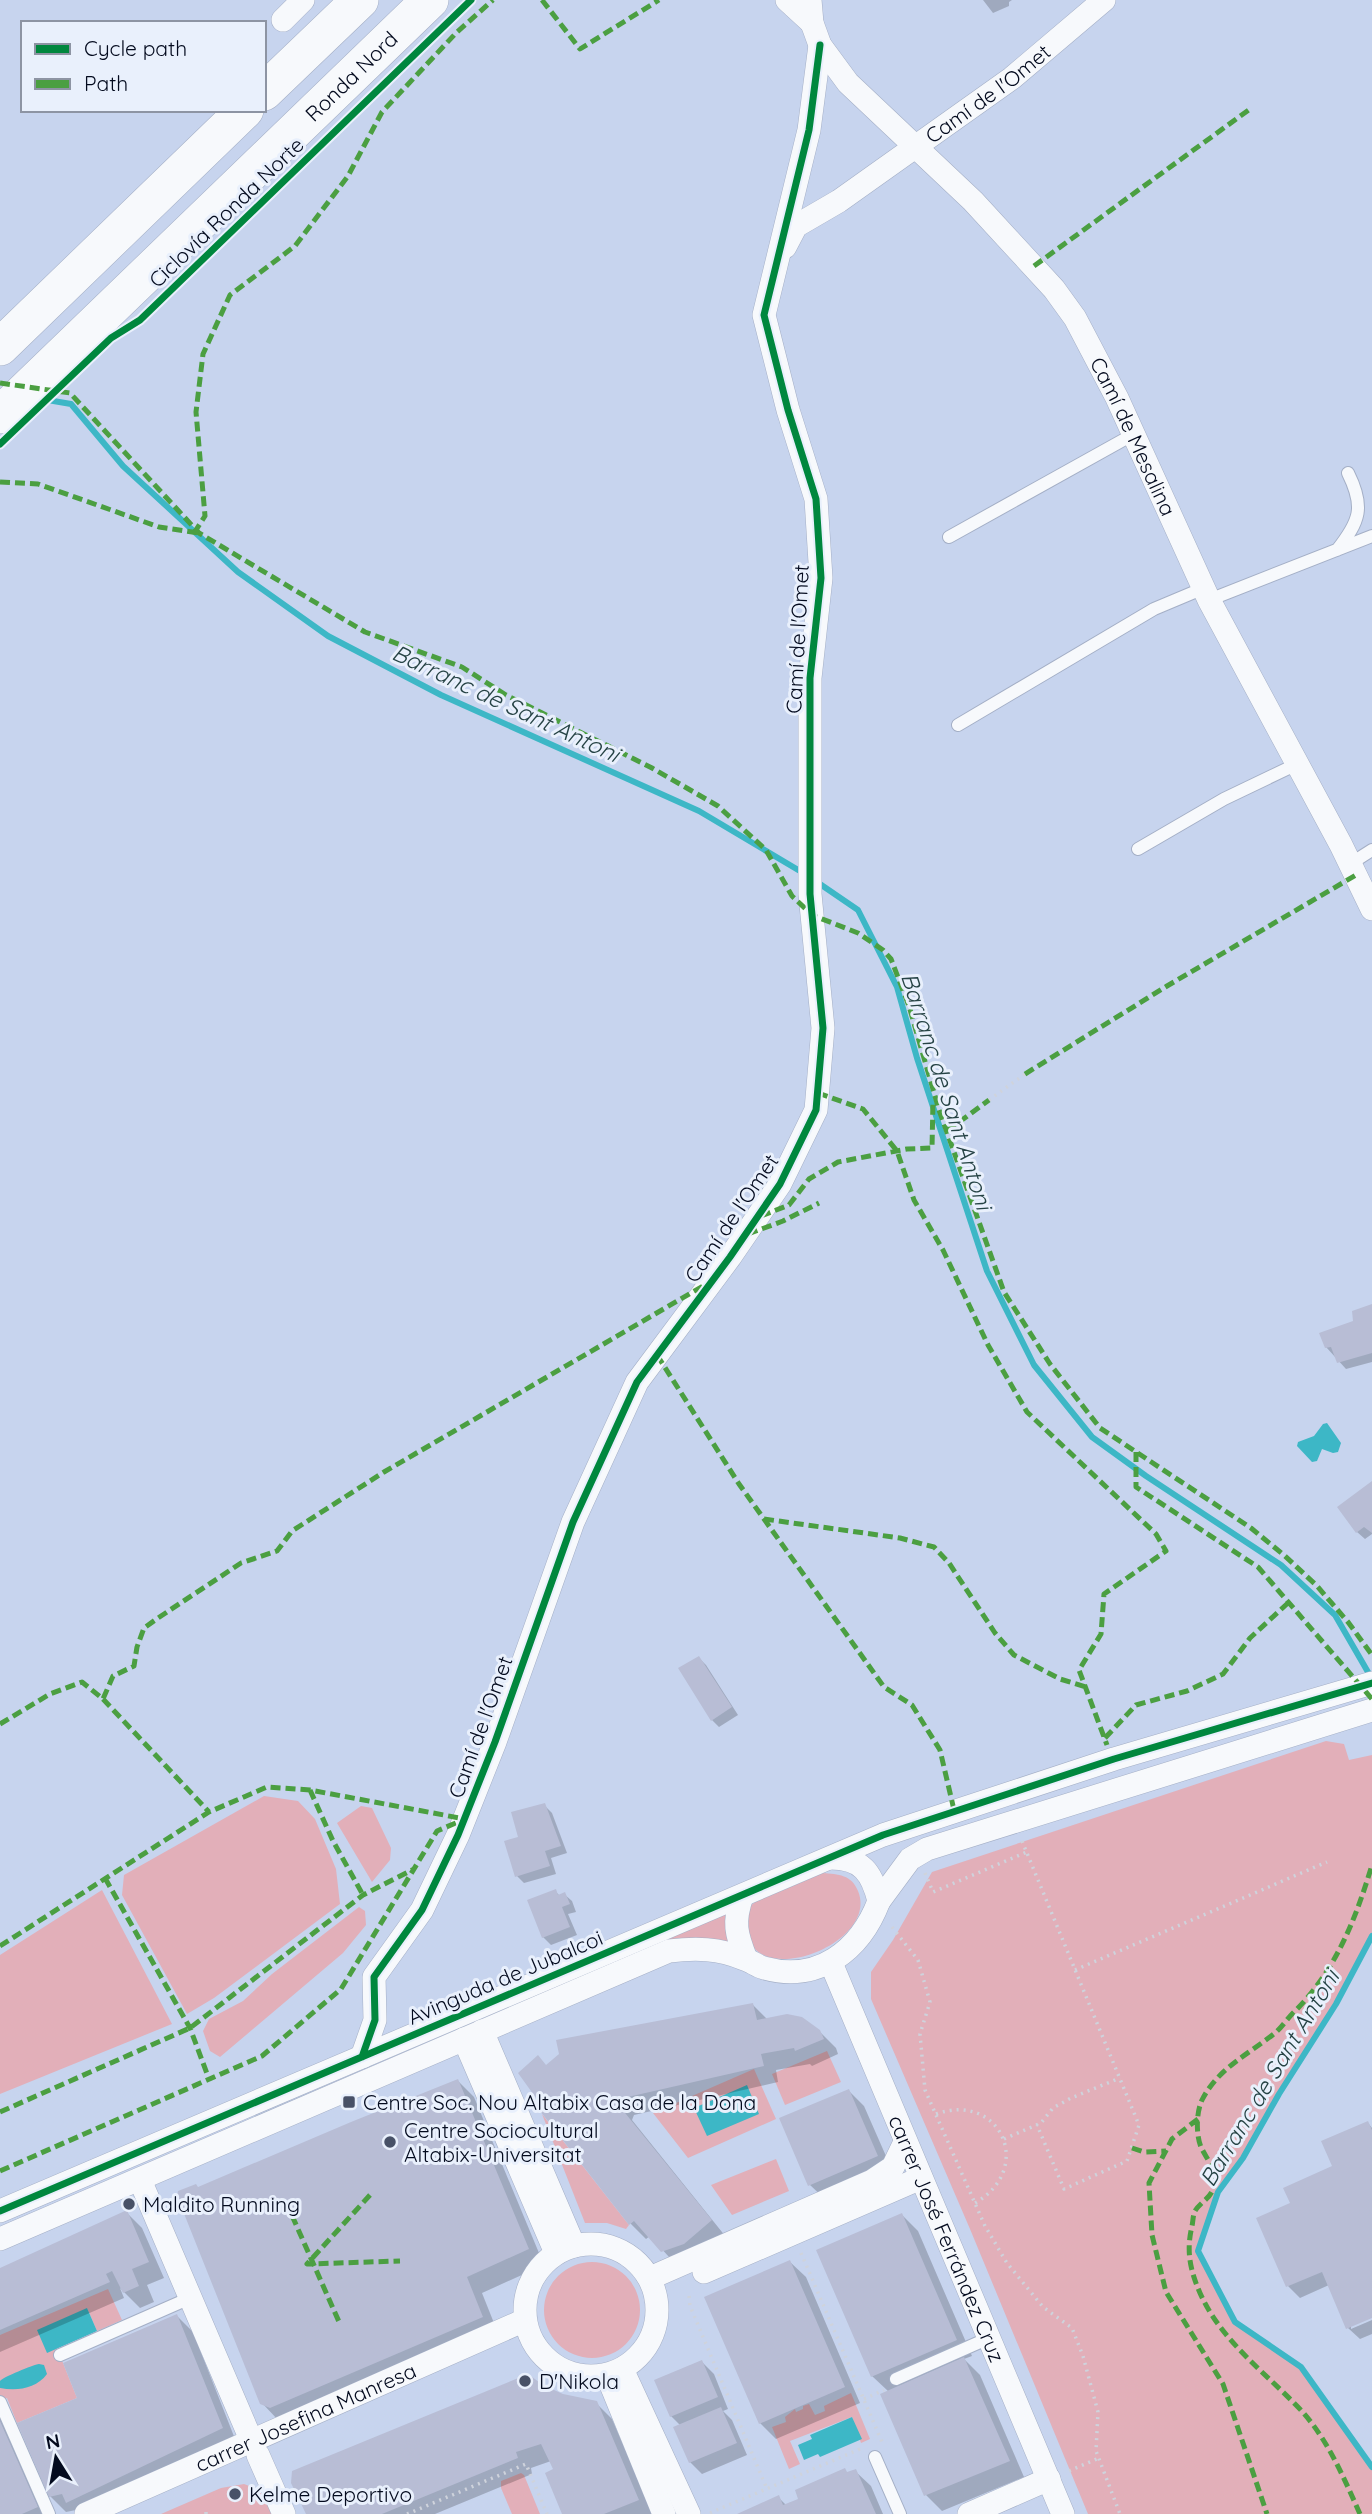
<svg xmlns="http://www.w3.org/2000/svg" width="1372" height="2514" font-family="Quicksand,sans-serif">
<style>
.green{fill:#e2afb9}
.water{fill:#3db7c6}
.shadow{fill:#0003}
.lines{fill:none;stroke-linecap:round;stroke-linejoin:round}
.stream{stroke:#3db7c6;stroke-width:6}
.building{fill:#b8bdd5}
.service-casing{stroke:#a4afc6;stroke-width:14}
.minor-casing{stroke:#a4afc6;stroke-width:24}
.primary-casing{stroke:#a4afc6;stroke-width:38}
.path{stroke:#cfd3dc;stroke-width:3.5;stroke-dasharray:2 5;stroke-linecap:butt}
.service{stroke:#f7f9fc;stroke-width:12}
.minor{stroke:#f7f9fc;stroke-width:23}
.primary{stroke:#f7f9fc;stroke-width:37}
.quiet{stroke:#4b9f41;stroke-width:5;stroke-dasharray:10 5;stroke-linecap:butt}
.cycleway-casing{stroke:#e9f0fc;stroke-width:11}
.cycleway{stroke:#00873e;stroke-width:7}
.poi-dot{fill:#485167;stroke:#e9f0fc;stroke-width:2.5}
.labels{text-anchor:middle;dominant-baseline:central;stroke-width:6;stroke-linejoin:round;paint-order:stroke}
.street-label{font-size:21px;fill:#030a1e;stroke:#e9f0fc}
.poi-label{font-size:21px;fill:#030a1e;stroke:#e9f0fc;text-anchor:start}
.water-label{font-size:23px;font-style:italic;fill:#264345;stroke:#e9f0fc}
</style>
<rect width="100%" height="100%" fill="#c7d4ee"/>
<path class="green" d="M1326,1741L1344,1744L1349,1760L1372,1755V1936L1336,2004L1279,2094L1243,2158L1218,2192L1198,2251L1235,2321L1301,2367L1372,2467V2514H1088L970,2229L871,1999V1972L893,1940L932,1872Z
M264,1796L298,1801L315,1819L336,1869L340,1904L214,1998L187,2014L122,1895L124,1875Z
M361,1806L372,1808L391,1848L390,1860L372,1882L337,1823Z
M823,1873C838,1874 852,1875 858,1891C879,1941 764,1989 747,1936C745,1929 747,1917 747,1909L755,1902Z
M102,1890L172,2024L0,2094V1955Z
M359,1907L365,1911L366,1925L343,1953L220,2057L210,2051L203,2031L209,2019L243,2001L272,1974Z
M728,1913L732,1946L524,2003L527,1999Z
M827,2051L841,2082L785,2105L772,2074Z
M754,2069L776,2119L688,2158L653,2113Z
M542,2114L629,2225L626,2229L607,2223H585Z
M776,2159L789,2191L732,2215L711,2185Z
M544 2310a48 48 0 1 1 96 0a48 48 0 1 1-96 0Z
M108,2289L122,2320L97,2331L87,2308L57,2348L77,2398L17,2423L7,2398L0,2401V2335Z
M851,2393L870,2439L861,2443L852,2417L790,2441L800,2464L789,2469L772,2427L786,2422L785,2417L795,2409L796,2412L803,2409V2406L809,2404L815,2415L825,2411L824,2406Z
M521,2473L524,2475L540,2514H512L501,2488V2481Z
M244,2484C261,2490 268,2498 276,2514H161L221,2488Z"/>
<path class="water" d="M1327,1423L1341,1443L1338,1452L1333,1453L1322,1449L1317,1461L1312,1462L1297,1446L1298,1442L1314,1436L1323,1424Z
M747,2085L759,2114L707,2136L694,2108Z
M87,2308L97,2331L47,2353L37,2330Z
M39,2364L44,2365L47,2374C36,2389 17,2391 0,2388V2381C3,2377 33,2365 39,2364Z
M852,2417L862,2439L820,2457L818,2454L804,2460L798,2445L812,2439L810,2435Z"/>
<path class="shadow" d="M983,0H1012L1009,2V6L993,13Z
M1372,1306V1362L1346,1369L1326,1347Z
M1372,1483V1534L1365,1539L1357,1532Z
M699,1658L706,1665L738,1715L719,1727L712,1720Z
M544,1805L552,1813L567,1853L551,1858L556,1874L524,1883L517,1876L520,1838Z
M555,1891L560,1896L564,1894L572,1901L576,1912L568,1914L577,1935L551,1945L543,1937Z
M753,2005L768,2020L819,2031L836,2048L838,2054L812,2066L810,2064L776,2070L778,2082L634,2115L632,2120L726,2237L678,2267L650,2236L646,2239L631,2224L547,2067Z
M458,2081L474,2097L544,2265L482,2293L498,2333L278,2420L262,2403L198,2188Z
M849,2091L864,2106L893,2172L826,2200L810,2185Z
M1368,2123L1372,2128V2316L1351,2325V2329L1372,2320V2334L1360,2339L1348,2328L1329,2285L1300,2298L1288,2286L1259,2219L1292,2204L1334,2167Z
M126,2212L142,2228L164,2278L147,2285L154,2302L140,2308L120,2288L124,2298L0,2352V2269Z
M902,2215L918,2231L972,2356L964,2359L980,2375L1024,2477L942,2511L926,2495L889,2392L872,2376Z
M790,2262L806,2277L860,2403L776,2439L760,2423Z
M177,2316L193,2332L237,2444L80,2514L76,2510L66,2512L50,2496Z
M702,2362L714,2374L728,2409L723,2411L732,2420L747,2455L702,2474L690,2462L681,2426L671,2416Z
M563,2395L596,2403L612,2419L653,2514H564L555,2470L551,2461L531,2468L532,2474L435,2514H308Z
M0,2405L49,2514H0Z
M855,2471L871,2486L883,2514H741L779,2498L787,2506Z"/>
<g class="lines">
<path class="stream" d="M36,398L71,404L123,466L238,572L328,636L441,695L699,811L805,874
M817,882L858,910L897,987L917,1058L987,1271L1034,1365L1092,1437L1146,1476L1281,1565L1335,1615L1372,1679
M1372,1936L1336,2004L1279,2094L1243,2158L1218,2192L1198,2251L1235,2322L1301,2367L1372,2467"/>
</g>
<path class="building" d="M1372,1304V1353L1337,1363L1331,1347L1325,1348L1319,1333L1353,1321L1352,1311Z
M1372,1481V1533L1364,1527L1356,1533L1337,1507Z
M699,1656L732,1707L711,1721L678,1668Z
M545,1803L561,1846L545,1851L550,1866L515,1877L504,1841L518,1837L511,1812Z
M556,1889L558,1895L565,1892L570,1904L562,1907L570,1927L542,1938L527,1900Z
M753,2003L757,2020L787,2014L802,2017L820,2030L824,2039L795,2051L794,2048L761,2054L764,2066L619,2099L617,2103L712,2220L684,2244L661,2252L634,2221L629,2225L533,2102L536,2098L518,2073L538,2055L546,2065L559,2054L556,2040Z
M458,2079L529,2249L467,2277L483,2317L270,2408L260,2404L177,2196L178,2191L196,2184L198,2187L351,2122Z
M849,2089L878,2156L808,2186L779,2118Z
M1368,2121L1372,2130V2318L1346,2329L1322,2272L1286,2287L1256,2218L1290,2203L1283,2188L1332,2166L1321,2141Z
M127,2210L149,2262L132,2269L139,2286L123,2293L112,2271L106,2274L110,2282L0,2330V2268Z
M902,2213L957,2340L871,2377L816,2250Z
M790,2260L845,2387L759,2424L704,2297Z
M177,2314L223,2428L66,2503L62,2494L49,2497L17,2423L77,2398L63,2363Z
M964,2357L1010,2461L924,2496L880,2394Z
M702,2360L718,2397L670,2417L654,2380Z
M528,2374L543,2385L563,2394L597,2401L639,2500L604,2514H562L545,2473L553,2469L541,2444L516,2452L518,2458L382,2514H306L291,2483L292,2471Z
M721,2407L737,2443L689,2463L673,2427Z
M0,2421L38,2507L22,2514H0Z
M845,2468L847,2472L856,2469L876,2514H737L779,2495L783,2505L798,2499L795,2490Z"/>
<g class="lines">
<g class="service-casing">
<path id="service" d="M949,537L1134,434
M1337,550C1360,521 1365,507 1348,473
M1209,600L1372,536
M958,725L1154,609L1204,588
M1138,849L1224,799L1297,764
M1350,864L1372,850
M60,2355L190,2298
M896,2379L989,2338
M0,2402L49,2514
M875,2457L900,2514"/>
</g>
<g class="minor-casing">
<g id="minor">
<path d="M787,0L812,23"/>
<path id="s1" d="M810,0L812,23L820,45L848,83L973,201L1054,289L1075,318L1117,398L1209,600L1341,845L1372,909"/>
<path d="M283,20L303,0"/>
<path id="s2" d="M785,247L796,226L839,201L1012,78L1104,0"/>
<path d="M742,1896C733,1922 736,1934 746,1959"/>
<path d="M879,1901L910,1859L927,1849L1372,1710"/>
<path id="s3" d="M831,1963L1063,2514"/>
<path d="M482,2031L574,2246"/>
<path d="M464,2039L556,2253"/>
<path d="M362,2057L375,2020L374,1977L422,1910L458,1835L495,1742L573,1522L637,1382L730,1257L780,1184L816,1110L823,1028L810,894V678L821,578L816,499L788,410L764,315L809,130L820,45"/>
<path d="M140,2180L252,2442"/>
<path d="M0,2211L883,1835L1114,1759L1372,1683"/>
<path d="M0,2239L669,1951C695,1948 719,1948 744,1959C751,1961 757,1966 764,1968C818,1983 860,1951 879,1901C872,1873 862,1858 831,1858"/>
<circle cx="591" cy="2310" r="66"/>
<path d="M704,2272L921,2178"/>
<path d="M650,2278L872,2181L893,2167L905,2142"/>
<path d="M622,2369L689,2514"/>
<path d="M607,2375L664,2514"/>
<path d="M258,2455L284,2514"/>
<path id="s4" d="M86,2514L525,2320"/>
<path d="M969,2514L1049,2479"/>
</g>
</g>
<g class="primary-casing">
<g id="primary">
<path d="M264,92L360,0"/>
<path d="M0,347L245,110"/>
<path id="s5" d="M0,415L430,0"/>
</g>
</g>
<path class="path" d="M989,1100L1025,1074
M1022,1841L1139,2125L1127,2161L1064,2189L1037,2125
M925,1873L933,1892L1027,1852
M892,1927L918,1960L930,2002L920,2034L925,2090L985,2226L1007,2263L1043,2307L1072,2328L1083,2356L1098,2412L1096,2451L1120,2514
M1075,1970L1327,1862
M936,2114C1001,2091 1035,2169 975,2203
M1004,2139L1041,2123L1053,2108L1071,2098L1120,2078
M801,2253L882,2442
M689,2296L690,2306L767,2489
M864,2399L884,2390
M1069,2471L1099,2458
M710,2513L860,2449
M206,2514V2507
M407,2514L526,2464L547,2514"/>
<use href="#service" class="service"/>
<use href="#minor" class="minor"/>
<use href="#primary" class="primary"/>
<path class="quiet" d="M542,0L580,49L659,0
M1034,266L1250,109
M0,383L70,393L199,533L365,632L462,667L506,695L652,768L718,806L766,850L792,896L812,915L858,933L883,950L891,959L909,1006L939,1110L1004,1292L1050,1364L1100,1428L1251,1528L1285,1556L1317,1586L1348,1622L1372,1655
M0,482L38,484L159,527L199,533
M194,533L205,516L196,412L203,354L230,295L295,246L348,176L382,112L457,32L493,0
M1025,1074L1167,986L1356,875
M818,1093L863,1109L897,1151L914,1200L943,1250L988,1345L1027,1412L1156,1534L1166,1551L1104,1594L1101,1634L1079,1670L1107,1745
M947,1131L989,1100
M761,1216L789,1205L809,1179L838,1162L907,1149L932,1148L933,1101
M748,1234L783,1221L819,1203
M657,1355L739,1484L884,1687L912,1705L940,1750L954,1810
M1136,1452V1487L1258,1567L1372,1699
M764,1519L900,1538L934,1547L949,1563L995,1633L1014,1655L1060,1679L1086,1687
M103,1699L209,1812
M0,1724L50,1694L82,1682L103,1699L113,1676L134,1666L137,1647L144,1628L158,1618L241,1563L277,1551L292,1531L384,1472L703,1286
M1105,1738L1136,1705L1187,1691L1223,1674L1250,1638L1289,1602
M310,1790L333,1841L363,1895
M105,1878L190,2028L209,2079
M0,1946L209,1812L267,1787L310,1790L465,1819
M0,2112L190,2028L363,1895L414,1869
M1198,2119L1172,2139L1149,2183L1152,2235L1166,2292L1223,2384L1267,2514
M1132,2148L1144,2152L1166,2151
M0,2171L262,2056L341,1989L437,1831L465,1819
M370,2195L307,2264L400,2261
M286,2202L340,2324
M1360,2514C1343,2476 1326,2435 1296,2405C1261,2369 1221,2340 1200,2293C1190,2270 1186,2251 1192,2226C1193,2222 1193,2214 1195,2211C1201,2201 1211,2199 1214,2186C1218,2171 1207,2160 1201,2147C1196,2135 1196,2113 1202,2100C1218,2068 1249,2054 1275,2033C1282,2027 1287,2019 1293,2013C1335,1972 1355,1921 1372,1865"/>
<g class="cycleway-casing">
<path id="cycleway" d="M0,444L111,338L140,320L471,0
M362,2057L375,2020L374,1977L422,1910L458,1835L495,1742L573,1522L637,1382L730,1257L780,1184L816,1110L823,1028L810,894V678L821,578L816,499L788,410L764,315L809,130L820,45
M0,2211L883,1835L1114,1759L1372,1683"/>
</g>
<use href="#cycleway" class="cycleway"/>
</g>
<g class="poi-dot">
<rect x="342" y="2095" width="14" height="14" rx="3.5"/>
<circle cx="390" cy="2142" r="7"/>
<circle cx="129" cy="2204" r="7"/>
<circle cx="525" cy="2381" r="7"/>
<circle cx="235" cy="2494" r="7"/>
</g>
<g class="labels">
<g class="street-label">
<text stroke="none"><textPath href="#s5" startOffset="488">Ronda Nord</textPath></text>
<text stroke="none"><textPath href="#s2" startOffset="257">Camí de l'Omet</textPath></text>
<text transform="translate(226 212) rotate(-44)">Ciclovía Ronda Norte</text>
<text stroke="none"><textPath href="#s1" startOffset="553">Camí de Mesalina</textPath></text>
<text transform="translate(797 639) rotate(-87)">Camí de l'Omet</text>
<text transform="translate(731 1218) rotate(-56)">Camí de l'Omet</text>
<text transform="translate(480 1727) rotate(-70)">Camí de l'Omet</text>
<text transform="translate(505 1977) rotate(-23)">Avinguda de Jubalcoi</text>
<text stroke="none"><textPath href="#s3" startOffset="299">carrer José Ferrández Cruz</textPath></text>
<text stroke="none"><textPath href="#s4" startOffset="240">carrer Josefina Manresa</textPath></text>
</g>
<g class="poi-label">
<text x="363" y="2102">Centre Soc. Nou Altabix Casa de la Dona</text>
<text x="404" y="2130">Centre Sociocultural<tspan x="404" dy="24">Altabix-Universitat</tspan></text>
<text x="143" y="2204">Maldito Running</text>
<text x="539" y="2381">D'Nikola</text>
<text x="249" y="2494">Kelme Deportivo</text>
</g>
<g class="water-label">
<text transform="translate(506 703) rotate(25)">Barranc de Sant Antoni</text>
<text transform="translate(947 1091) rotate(72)">Barranc de Sant Antoni</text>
<text transform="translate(1269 2078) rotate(-59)">Barranc de Sant Antoni</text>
</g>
</g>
<rect x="21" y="21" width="245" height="91" fill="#e9f0fc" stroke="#8d94a3" stroke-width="2"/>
<rect x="35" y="44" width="35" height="10" fill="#00873e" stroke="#8d94a3" stroke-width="2"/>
<text x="84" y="56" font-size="21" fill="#030a1e">Cycle path</text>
<rect x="35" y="79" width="35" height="10" fill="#4b9f41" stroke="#8d94a3" stroke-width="2"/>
<text x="84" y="91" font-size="21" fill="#030a1e">Path</text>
<g transform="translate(56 2458) rotate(349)" stroke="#e9f0fc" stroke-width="5" paint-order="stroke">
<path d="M0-5L12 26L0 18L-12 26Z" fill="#030a1e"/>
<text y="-10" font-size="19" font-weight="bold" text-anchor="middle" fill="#030a1e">N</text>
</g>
</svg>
